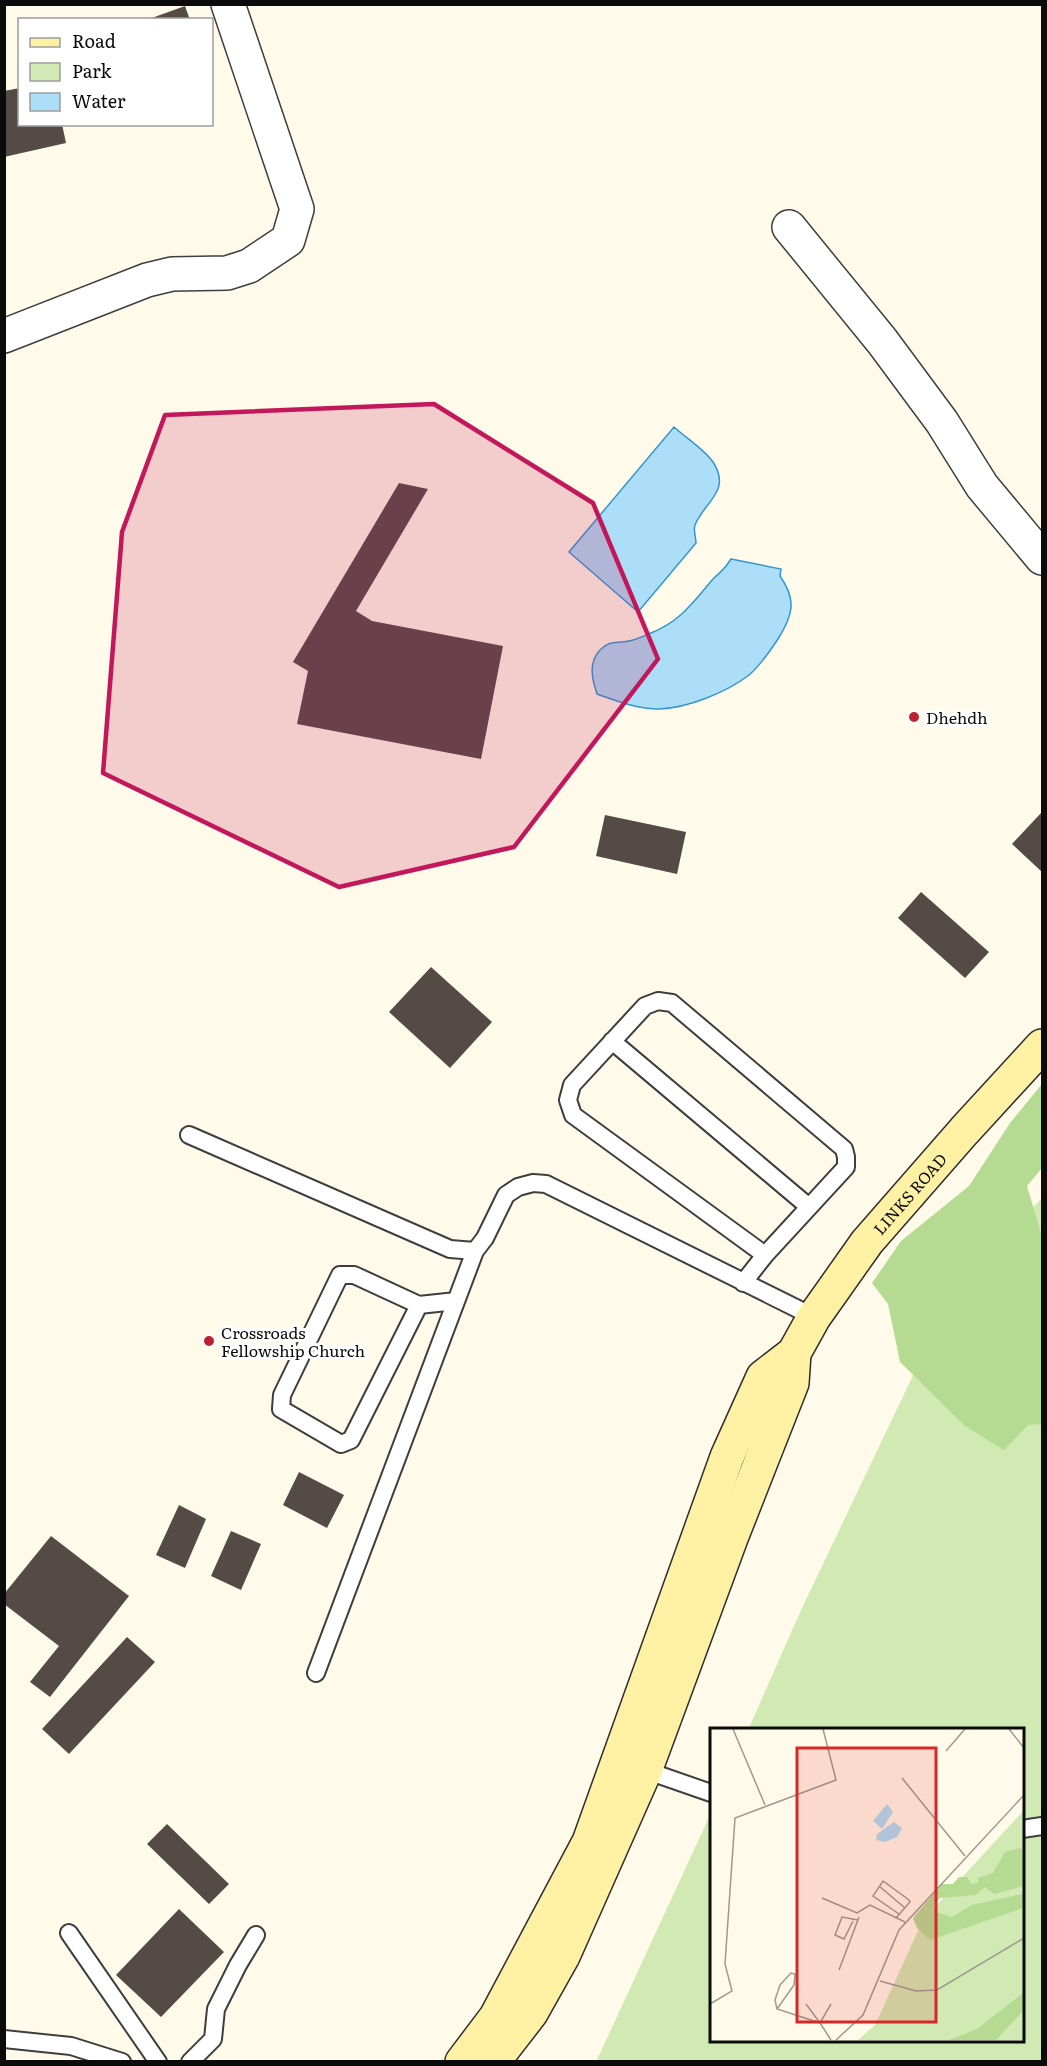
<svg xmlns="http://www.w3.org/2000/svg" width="1047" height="2066" font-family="Literata,serif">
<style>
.green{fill:#d1e9b3}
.forest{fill:#b5da92}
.water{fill:#addef7;stroke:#3297cf;stroke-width:1.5}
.building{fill:#544b47}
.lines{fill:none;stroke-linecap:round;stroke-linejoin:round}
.lane-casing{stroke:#3e3e3e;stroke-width:20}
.street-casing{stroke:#3e3e3e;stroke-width:36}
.secondary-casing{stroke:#2d2d2d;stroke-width:36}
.lane{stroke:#fff;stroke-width:16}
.street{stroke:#fff;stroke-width:33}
.secondary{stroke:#fff1a4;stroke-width:33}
.marked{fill:#c2185b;fill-opacity:0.2;stroke:#c2185b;stroke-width:4.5;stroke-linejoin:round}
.poi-dot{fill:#bc212f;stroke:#fff;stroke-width:2}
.labels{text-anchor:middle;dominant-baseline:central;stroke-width:6;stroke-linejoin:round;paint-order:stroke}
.poi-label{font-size:16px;fill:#0b0b0b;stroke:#fff;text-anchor:start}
.street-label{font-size:16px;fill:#0b0b0b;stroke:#fff}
.inset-road{fill:none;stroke:#9d9a90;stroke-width:1.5}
.view{fill:#d62828;fill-opacity:0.15;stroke:#d62828;stroke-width:3}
.inset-edge{fill:none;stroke:#0b0b0b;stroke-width:3}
</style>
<rect width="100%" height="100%" fill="#fffae9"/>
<path class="green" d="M1042,1198V2061L596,2062L711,1813V2040H1022V1730H748L802,1608L949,1300Z"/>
<path class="forest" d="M1042,1084V1168L1027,1186L1042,1237V1424L1028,1425L1004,1450L965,1426L900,1362L888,1304L872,1283L901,1241L969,1186L1010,1123Z"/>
<path class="water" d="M674,427C686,438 704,449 713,462C732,491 704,502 695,525C693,530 696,538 696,543L638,612L569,552Z
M731,559L781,569L780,576C797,600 793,615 778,639C770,651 760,666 749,675C727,692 688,708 659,709C637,709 617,701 597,694C592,679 588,663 600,650C611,639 616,644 629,641C636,640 644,636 651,633C681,621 693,602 713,579C721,571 724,571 731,559Z"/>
<path class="building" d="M185,6L190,20H149V19Z
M20,88V124H62L66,143L4,157V91Z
M399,483L428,489L356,611L372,621L503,646L481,759L297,724L308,671L293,662Z
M1041,813L1042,814V872L1012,844Z
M605,815L686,832L677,874L596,856Z
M921,892L989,952L965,978L898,918Z
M431,967L492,1022L450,1068L389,1012Z
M299,1472L344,1495L327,1528L283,1505Z
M179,1505L206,1519L185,1568L156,1555Z
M231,1531L261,1544L241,1590L211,1576Z
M51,1536L129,1596L50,1697L30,1682L59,1646L4,1604V1594Z
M127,1637L155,1662L69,1754L42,1729Z
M167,1824L229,1884L209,1904L147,1844Z
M179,1909L224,1952L161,2017L116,1975Z"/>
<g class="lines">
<g class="lane-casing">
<path id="lane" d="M612,1041L809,1207
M189,1135L450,1249L475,1251L485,1238L506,1195L518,1187L533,1183L546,1184L814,1317
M743,1283L765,1255L846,1167V1157L844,1149L672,1003L658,1001L645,1006L572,1085L568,1100L573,1115L765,1255
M419,1305L351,1440L341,1444L281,1409L282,1395L340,1275H354L419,1305L456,1301
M316,1673L475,1251
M642,1769L711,1793
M1022,1829L1042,1826
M69,1933L158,2062
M4,2039L71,2046L122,2062
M190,2062L213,2039L216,2009L238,1965L256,1935"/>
</g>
<g class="street-casing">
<path id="street" d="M789,227L882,341L942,422L982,486L1042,558
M4,336L147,280L172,274L227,273L249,266L288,240L297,209L228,4"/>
</g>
<g class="secondary-casing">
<g id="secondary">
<path id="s1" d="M462,2062L496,2017L589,1842L727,1457L763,1377L794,1353L814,1317L867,1242L964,1131L1042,1046"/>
<path d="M493,2062L531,2013L563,1956L645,1771L731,1538L792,1383L794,1353"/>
</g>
</g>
<use href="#lane" class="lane"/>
<use href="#street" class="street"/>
<use href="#secondary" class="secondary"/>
</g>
<path class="marked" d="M434,404L593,503L658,659L514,847L339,887L103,773L122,532L165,415Z"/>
<g class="poi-dot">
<circle cx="914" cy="717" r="6"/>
<circle cx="209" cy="1341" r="6"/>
</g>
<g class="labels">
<g class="poi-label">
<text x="926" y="717">Dhehdh</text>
<text x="221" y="1332">Crossroads<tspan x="221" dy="18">Fellowship Church</tspan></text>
</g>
<g class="street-label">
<text stroke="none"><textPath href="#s1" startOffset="988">LINKS ROAD</textPath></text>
</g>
</g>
<g transform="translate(710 1728)">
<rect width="314" height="314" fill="#fffae9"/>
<path d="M313,83V312H148L165,297L213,192Z" fill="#d1e9b3"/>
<path d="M310,120L313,122V158L284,166L275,159L266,167L230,170L224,177L226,184L242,189L262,177L313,166V180L220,212L207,200L203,190L232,156H243L249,149H257L261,156L268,155V150L283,145L295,124ZM313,265V283L286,312H239L267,301Z" fill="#b5da92"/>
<path d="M177,76L183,84L172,101L163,93ZM184,94L192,100L187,109L175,114L166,112L167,106Z" fill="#addef7"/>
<path class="inset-road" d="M23,1L55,77M299,1L314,20M236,23L255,1M192,50L255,128M169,158L195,180M112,170L147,185L160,177L195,194M186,190L200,174L199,172L173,153L163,168L189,186M143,193L134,211L125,207L132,189L148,192M129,242L149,189M170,253L206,263L227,262L314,210M0,276L22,263L15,236L25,90L126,52L113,1M96,276L110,295L121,276M67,281L84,257L85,246L81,245L70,257L65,272L67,281L110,295L121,312M126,312L153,287L189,202L314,67"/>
<path class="view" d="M87,20H226V294H87Z"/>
<rect width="314" height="314" class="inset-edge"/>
</g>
<rect width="1047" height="2066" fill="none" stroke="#0b0b0b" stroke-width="12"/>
<rect x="18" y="18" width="195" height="108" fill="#ffffff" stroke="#9d9d9d" stroke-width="1.5"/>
<rect x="30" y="38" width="30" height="9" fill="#fff1a4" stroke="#9d9d9d" stroke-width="1.5"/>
<text x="72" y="48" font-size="18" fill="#0b0b0b">Road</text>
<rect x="30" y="63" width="30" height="18" fill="#d1e9b3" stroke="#9d9d9d" stroke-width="1.5"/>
<text x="72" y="78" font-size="18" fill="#0b0b0b">Park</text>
<rect x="30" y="93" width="30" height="18" fill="#addef7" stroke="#9d9d9d" stroke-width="1.5"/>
<text x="72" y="108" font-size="18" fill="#0b0b0b">Water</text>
</svg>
